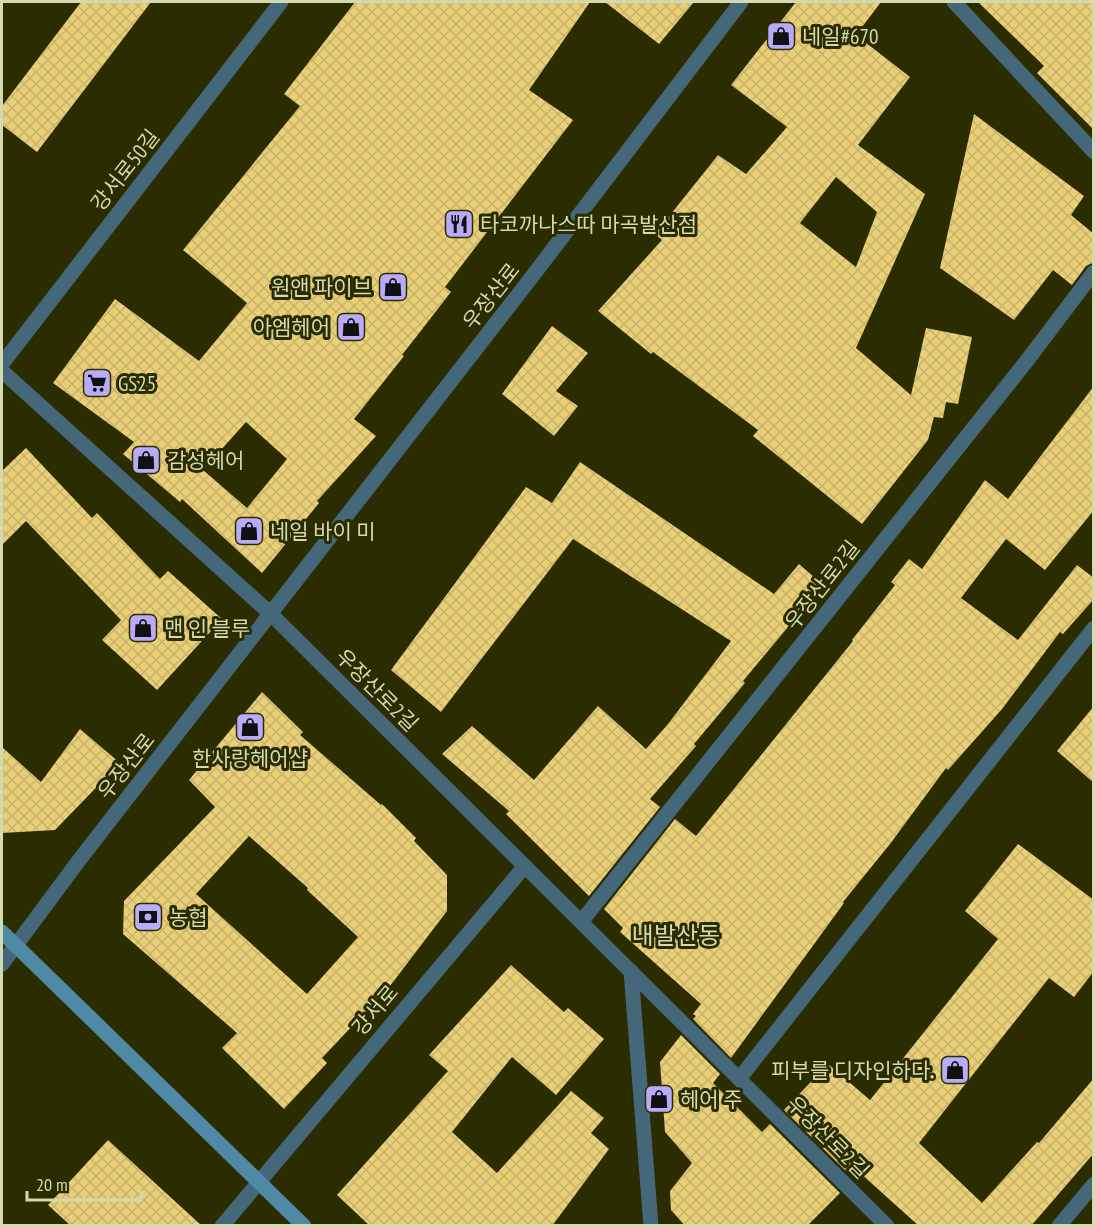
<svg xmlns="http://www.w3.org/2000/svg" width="1095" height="1227" font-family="'PT Sans Narrow','Noto Sans KR',sans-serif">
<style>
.building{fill:url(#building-cross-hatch);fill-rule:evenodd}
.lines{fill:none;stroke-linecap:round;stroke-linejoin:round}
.minor{stroke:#446779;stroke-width:15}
.tertiary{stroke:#446779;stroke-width:15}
.secondary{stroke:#5089a6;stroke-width:15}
.labels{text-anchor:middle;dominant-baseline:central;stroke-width:6;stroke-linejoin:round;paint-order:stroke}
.poi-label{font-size:21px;fill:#d4d9af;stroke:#2b2d00;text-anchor:start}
.street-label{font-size:21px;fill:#d4d9af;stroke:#2b2d00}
.quarter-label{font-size:24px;fill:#d4d9af;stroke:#2b2d00}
</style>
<defs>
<pattern id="building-cross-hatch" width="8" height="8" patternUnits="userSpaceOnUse" patternTransform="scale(1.5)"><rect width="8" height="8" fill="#eacf79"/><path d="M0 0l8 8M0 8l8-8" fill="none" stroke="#c8b36b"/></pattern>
</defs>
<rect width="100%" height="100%" fill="#2b2d00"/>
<path class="building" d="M81,2H151L37,152L2,125V106Z
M355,2H590L529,90L573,120L445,287L451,292L402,355L404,356L354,419L376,436L317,501L319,503L262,573L182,499L180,502L123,454L134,442L53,383L115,299L199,361L247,303L183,250L300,106L284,94ZM246,422L287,459L247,508L203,470Z
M605,2H694L659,44Z
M796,2H881L856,35L910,77L858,145L925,194L856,348L911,395L926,328L972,337L958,404L946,402L943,418L934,417L928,440L862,524L753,436L758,430L653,352L651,354L598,311L662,240L655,234L718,155L746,174L787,127L731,85ZM836,177L877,212L856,267L800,223Z
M978,2H1094V130L1037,73L1044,66Z
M974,114L1084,196L1071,215L1094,234V262L1086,266L1072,285L1053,270L1014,320L940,268Z
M552,326L588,353L556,391L578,406L554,436L502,394Z
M1094,386V510L1045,570L1006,539L961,598L1018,640L1077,565L1094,578V599L1063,634L1060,632L1002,709L948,770L946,768L890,844L843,902L844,903L731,1058L693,1019L696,1016L693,1014L701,1004L620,932L623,928L604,909L675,819L696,836L853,641L852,640L895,585L891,582L909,559L922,569L985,480L1008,499Z
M26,448L92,518L97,513L160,579L168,571L222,619L157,690L102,640L121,620L26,521L2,545V471Z
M580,462L774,594L799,564L823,585L743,681L745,683L694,744L696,746L650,799L660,807L589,896L506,814L509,811L442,754L472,726L534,780L598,706L646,749L668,724L731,641L573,539L441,712L391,670L526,487L552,503Z
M262,692L303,732L300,735L381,805L382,804L416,838L414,841L447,875V911L390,986L322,1058L327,1063L284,1109L222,1048L237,1033L123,934L124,901L215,807L189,780ZM249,836L308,888L307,890L358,937L307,994L196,894Z
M1094,706V783L1057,751Z
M80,729L120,763L55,830L2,833V747L41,782Z
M1018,844L1094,900V971L1074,997L1049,978L919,1143L982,1203L1037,1142L1039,1143L1094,1078V1153L1031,1226H919L860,1173L854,1179L784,1110L828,1064L870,1100L998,939L965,911Z
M511,965L564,1012L568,1008L604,1039L556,1095L512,1057L452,1132L497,1173L571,1091L604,1118L591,1133L609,1149L552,1226H370L337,1195L448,1071L429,1055Z
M681,1035L720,1074L713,1083L762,1132L770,1124L840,1193L807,1226H685L671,1210L670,1191L692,1163L665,1132L660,1062Z
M108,1140L202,1226H71L48,1205Z"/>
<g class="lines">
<path class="minor" d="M954,2L1094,152
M2,364L281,2
M2,371L272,615L887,1226
M581,922L1029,358L1094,272
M631,971L651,1226
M739,1079L1094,628
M222,1226L525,866
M1059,1226L1094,1184"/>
<path class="tertiary" d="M2,964L80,859L531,278L741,2"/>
<path class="secondary" d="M2,932L304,1226"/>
</g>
<defs>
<g id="shop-square" transform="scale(1.5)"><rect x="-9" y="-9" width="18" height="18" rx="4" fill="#b9abf7" stroke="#2b2d00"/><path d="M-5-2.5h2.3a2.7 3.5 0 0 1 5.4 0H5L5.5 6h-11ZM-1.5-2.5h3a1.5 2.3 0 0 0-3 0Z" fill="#111"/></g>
<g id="restaurant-square" transform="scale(1.5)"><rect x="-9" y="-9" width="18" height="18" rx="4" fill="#b9abf7" stroke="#2b2d00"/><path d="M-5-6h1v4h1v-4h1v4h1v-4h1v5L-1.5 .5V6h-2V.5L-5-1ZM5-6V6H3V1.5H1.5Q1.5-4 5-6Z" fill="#111"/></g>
<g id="supermarket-square" transform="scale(1.5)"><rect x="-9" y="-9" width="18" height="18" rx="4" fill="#b9abf7" stroke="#2b2d00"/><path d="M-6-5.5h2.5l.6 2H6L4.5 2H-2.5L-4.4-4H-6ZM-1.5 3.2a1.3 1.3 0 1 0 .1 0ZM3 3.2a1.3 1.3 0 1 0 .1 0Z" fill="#111"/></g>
<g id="bank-square" transform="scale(1.5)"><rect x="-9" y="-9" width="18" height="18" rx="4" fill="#b9abf7" stroke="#2b2d00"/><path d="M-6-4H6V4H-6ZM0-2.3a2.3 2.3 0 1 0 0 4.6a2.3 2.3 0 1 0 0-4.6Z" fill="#111"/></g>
</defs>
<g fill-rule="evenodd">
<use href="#shop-square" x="781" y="36"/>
<use href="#restaurant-square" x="459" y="224"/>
<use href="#shop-square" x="393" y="287"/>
<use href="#shop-square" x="351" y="327"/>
<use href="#supermarket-square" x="97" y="383"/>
<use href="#shop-square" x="146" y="460"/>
<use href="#shop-square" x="249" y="531"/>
<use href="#shop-square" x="143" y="628"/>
<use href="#shop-square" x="250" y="727"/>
<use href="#bank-square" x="148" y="917"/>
<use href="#shop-square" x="955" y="1070"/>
<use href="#shop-square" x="659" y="1099"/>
</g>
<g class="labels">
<g class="poi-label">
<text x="802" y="36">네일#670</text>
<text x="480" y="224">타코까나스따 마곡발산점</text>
<text x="372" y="287" text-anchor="end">원앤 파이브</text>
<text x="330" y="327" text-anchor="end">아엠헤어</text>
<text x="118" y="383">GS25</text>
<text x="167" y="460">감성헤어</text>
<text x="270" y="531">네일 바이 미</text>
<text x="164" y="628">맨 인 블루</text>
<text x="250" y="758" text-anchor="middle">한사랑헤어샵</text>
<text x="169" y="917">농협</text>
<text x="934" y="1070" text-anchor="end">피부를 디자인하다.</text>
<text x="680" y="1099">헤어 주</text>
</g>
<g class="street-label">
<text transform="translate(125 170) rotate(-52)">강서로50길</text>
<text transform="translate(491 296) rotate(-52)">우장산로</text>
<text transform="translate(822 585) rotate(-52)">우장산로2길</text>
<text transform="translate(377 690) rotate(45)">우장산로2길</text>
<text transform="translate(126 766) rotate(-52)">우장산로</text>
<text transform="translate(375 1010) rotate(-50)">강서로</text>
<text transform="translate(828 1137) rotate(45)">우장산로2길</text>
</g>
<g class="quarter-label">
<text x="676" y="935">내발산동</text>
</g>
</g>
<rect width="1095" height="1227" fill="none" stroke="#d4d9af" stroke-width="6"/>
<path d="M27 1191v9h114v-9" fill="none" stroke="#d4d9af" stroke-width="3"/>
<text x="36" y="1191" font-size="18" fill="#d4d9af" stroke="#2b2d00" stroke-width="4.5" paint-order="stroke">20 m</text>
</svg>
